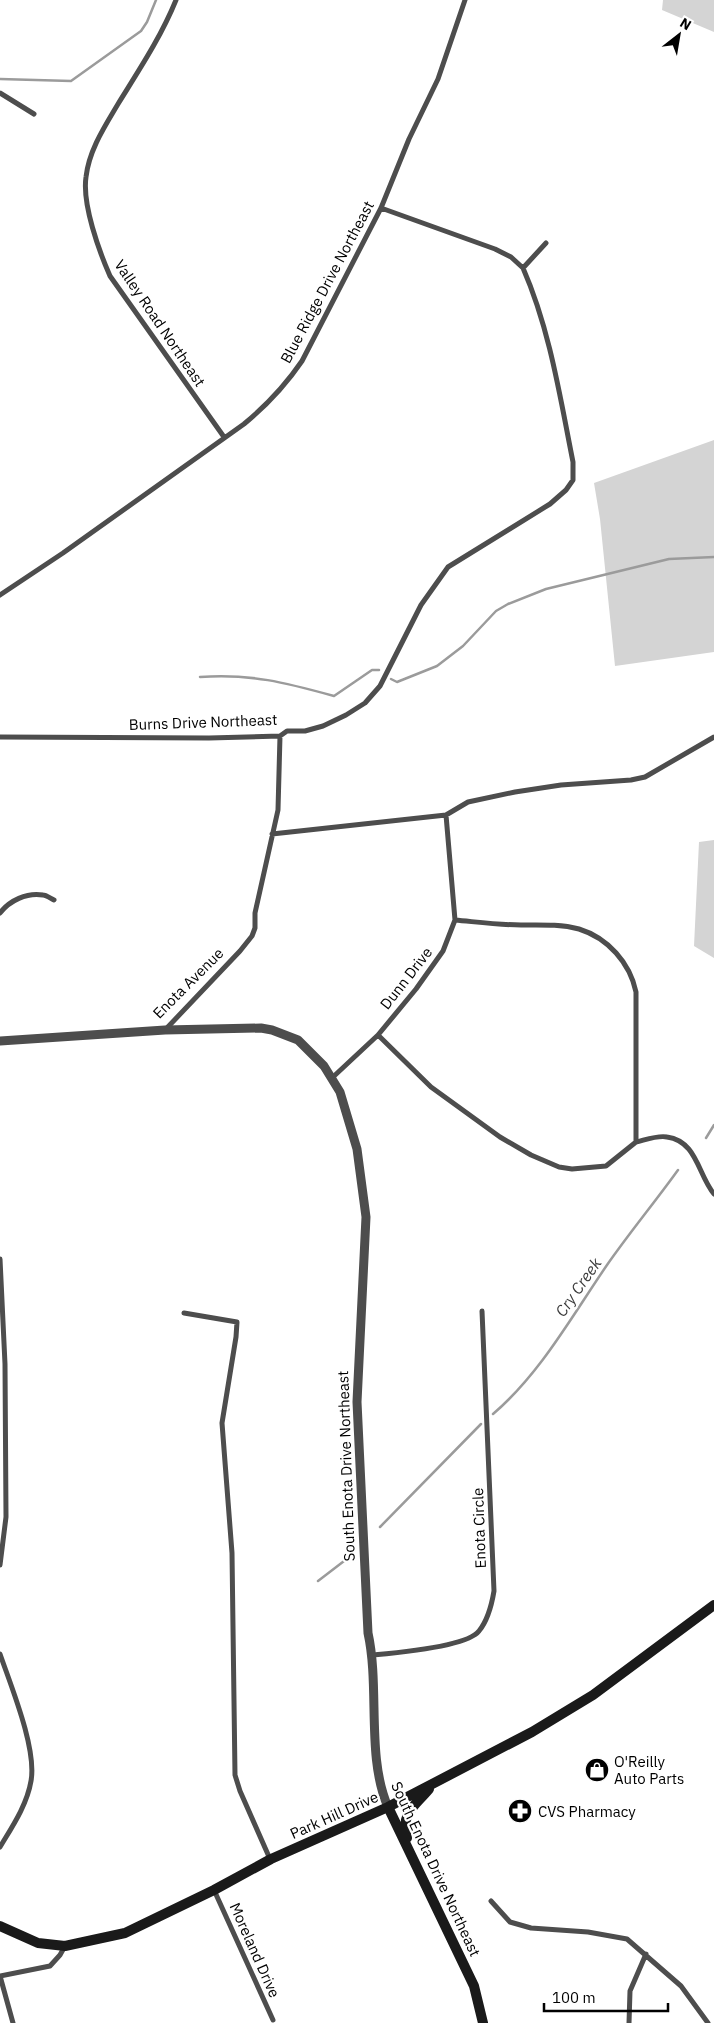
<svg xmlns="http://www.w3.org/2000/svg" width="714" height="2023" font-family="'IBM Plex Sans',sans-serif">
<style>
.green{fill:#d4d4d4}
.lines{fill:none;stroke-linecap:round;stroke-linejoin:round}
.stream{stroke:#9b9b9b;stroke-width:2.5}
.minor{stroke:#4d4d4d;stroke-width:5}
.tertiary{stroke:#4d4d4d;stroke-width:9}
.secondary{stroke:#1a1a1a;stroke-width:10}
.labels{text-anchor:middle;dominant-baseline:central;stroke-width:4.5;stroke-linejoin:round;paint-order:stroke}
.street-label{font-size:15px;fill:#000;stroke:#fff}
.poi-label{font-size:15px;fill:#000;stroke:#fff;text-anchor:start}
.water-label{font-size:16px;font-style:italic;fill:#3c3c3c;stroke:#fff}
</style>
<rect width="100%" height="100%" fill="#fff"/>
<path class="green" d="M663,0H714V32L662,10Z
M714,440V652L615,666L600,519L594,483Z
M714,840V958L694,946L699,842Z"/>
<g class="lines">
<path class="stream" d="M0,79L71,81L141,31L147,22L156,0
M200,677C249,673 287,683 334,696L372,670H379
M391,679L397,682L437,666L463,646L496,611L508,604L546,589L669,559L714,557
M706,1138L714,1125
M493,1414C540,1374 572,1316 607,1265C630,1232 655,1202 678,1170
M380,1527L481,1424
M318,1581L348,1558"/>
<path class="minor" d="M176,0C161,37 139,70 118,104C105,126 89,150 86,177C82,204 99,251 110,276L224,437
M0,93L34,114
M381,208L495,249L511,257L523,268L546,243
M0,595L63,553L244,424C267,405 285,386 302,361L381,208L409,139L438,79L465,0
M0,737L209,738L280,736L287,731H305L323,726L346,715L365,703L380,686L421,605L448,567L550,504L566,490L573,480V462C560,397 550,330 523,268
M272,834L446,815L468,802L515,792L561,785L631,780L645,777L714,737
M0,913C9,901 27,892 43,895C46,895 50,898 54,900
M165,1030L240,951L252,936L255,928V913L278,810L280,736
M378,1035L431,1087L500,1137L531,1155L559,1167L572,1169L606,1166L636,1142V992C630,963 608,938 579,929C560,924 541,925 521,925C499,925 477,922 455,920
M333,1077L378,1035L416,989L443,951L455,920L446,815
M636,1142C645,1140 658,1135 667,1137C697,1141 698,1175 714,1194
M0,1259L5,1364L6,1517L0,1565
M184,1313L237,1322L236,1337L222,1423L232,1553L235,1775L240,1791L270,1859
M0,1654C11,1686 37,1749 31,1781C27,1805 12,1827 0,1847
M373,1655C395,1653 467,1647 479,1631C488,1620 492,1603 494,1591L482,1311
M214,1890L273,2020
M491,1901L510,1922L531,1928L588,1932L627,1939L681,1986L708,2023
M0,1976L50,1966L60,1955L65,1946
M0,1976L13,2023
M629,2023L630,1991L646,1954"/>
<path class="tertiary" d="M0,1041L165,1030L261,1028L272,1030L298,1040L324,1066L340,1092L357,1149L366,1217L357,1402L368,1633C380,1688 366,1757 388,1807"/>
<path class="secondary" d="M388,1807L474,1986L483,2023
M407,1838C400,1813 415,1806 429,1789
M0,1926L38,1943L65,1946L125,1933L214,1890L271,1859L388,1807L532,1732L593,1695L714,1605"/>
</g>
<defs>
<g id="shop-disc" transform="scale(1.25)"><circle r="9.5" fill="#000" stroke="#fff"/><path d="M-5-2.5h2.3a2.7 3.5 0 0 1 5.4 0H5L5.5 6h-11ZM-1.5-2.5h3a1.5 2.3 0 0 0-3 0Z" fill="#fff"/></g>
<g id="pharmacy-disc" transform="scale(1.25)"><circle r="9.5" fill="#000" stroke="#fff"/><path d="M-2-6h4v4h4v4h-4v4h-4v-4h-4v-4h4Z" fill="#fff"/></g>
</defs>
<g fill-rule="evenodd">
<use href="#shop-disc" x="597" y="1770"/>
<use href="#pharmacy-disc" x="520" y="1811"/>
</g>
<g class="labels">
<g class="street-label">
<text transform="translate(327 282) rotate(-62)">Blue Ridge Drive Northeast</text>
<text transform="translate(160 323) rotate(56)">Valley Road Northeast</text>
<text transform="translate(203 722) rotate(-2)">Burns Drive Northeast</text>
<text transform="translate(406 978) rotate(-52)">Dunn Drive</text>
<text transform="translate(188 983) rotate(-45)">Enota Avenue</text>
<text transform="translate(346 1466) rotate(-92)">South Enota Drive Northeast</text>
<text transform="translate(479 1528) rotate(-92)">Enota Circle</text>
<text transform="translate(334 1815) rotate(-24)">Park Hill Drive</text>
<text transform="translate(436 1869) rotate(65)">South Enota Drive Northeast</text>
<text transform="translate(255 1950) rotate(66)">Moreland Drive</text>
</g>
<g class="poi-label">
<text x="614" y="1761">O'Reilly<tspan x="614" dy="17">Auto Parts</tspan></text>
<text x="538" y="1811">CVS Pharmacy</text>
</g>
<g class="water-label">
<text transform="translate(578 1287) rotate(-55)">Cry Creek</text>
</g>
</g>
<g transform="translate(679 35) rotate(31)" stroke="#ffffff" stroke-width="4" paint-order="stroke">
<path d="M0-4L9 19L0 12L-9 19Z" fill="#000000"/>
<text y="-8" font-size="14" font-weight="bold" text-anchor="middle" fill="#000000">N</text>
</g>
<path d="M544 2003v8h124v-8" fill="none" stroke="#000000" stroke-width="2.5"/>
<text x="552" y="2003" font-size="15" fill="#000000" stroke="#ffffff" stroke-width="4" paint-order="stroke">100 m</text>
</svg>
